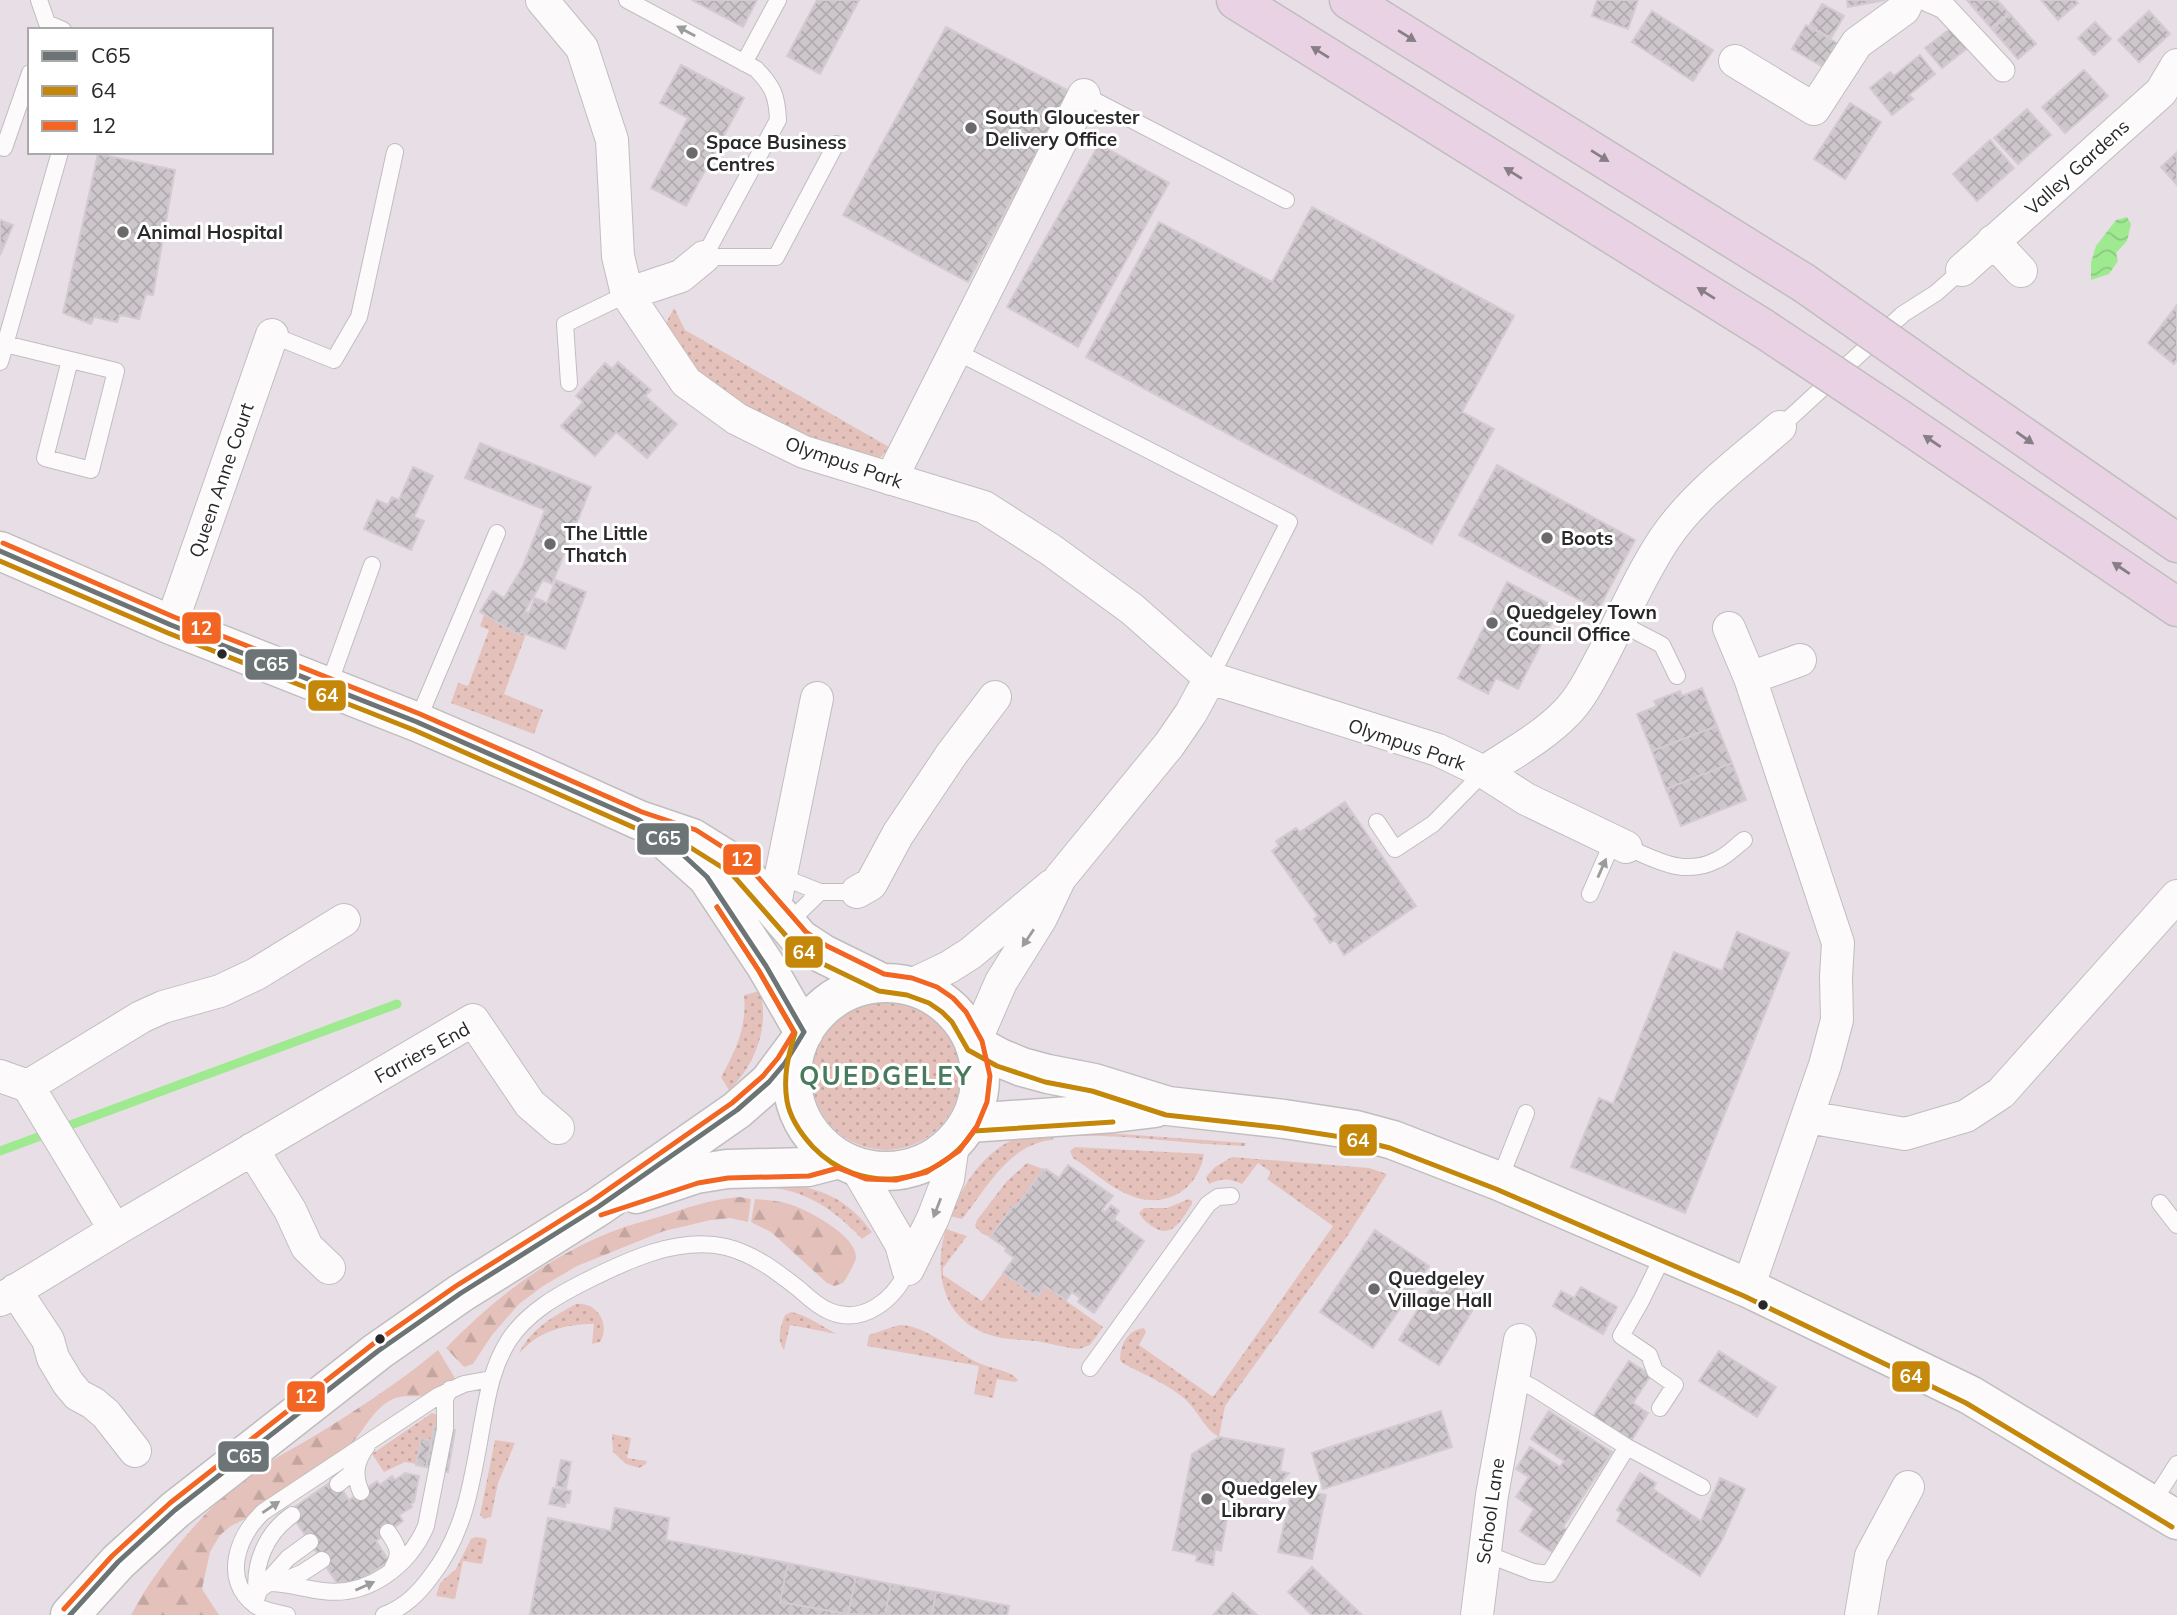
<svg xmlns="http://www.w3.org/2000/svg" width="2177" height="1615" font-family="Mulish,sans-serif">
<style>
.green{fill:url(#green-dots)}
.forest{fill:url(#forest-firs)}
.water{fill:url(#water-waves)}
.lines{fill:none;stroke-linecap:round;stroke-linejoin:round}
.stream{stroke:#9fea91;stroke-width:9}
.building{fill:url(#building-cross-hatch);stroke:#d3cbd1;stroke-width:2}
.service-casing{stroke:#bfbebf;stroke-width:18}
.pedestrian-casing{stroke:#bfbebf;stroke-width:25}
.minor-casing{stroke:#bfbebf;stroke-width:34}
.tertiary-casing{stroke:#bfbebf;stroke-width:41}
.secondary-casing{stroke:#bfbebf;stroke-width:41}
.trunk-casing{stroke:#c0bdbf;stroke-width:41}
.service{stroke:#fcfafb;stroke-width:16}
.pedestrian{stroke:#fcfafb;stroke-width:23}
.minor{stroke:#fcfafb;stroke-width:32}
.tertiary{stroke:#fcfafb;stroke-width:38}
.secondary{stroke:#fcfafb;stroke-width:38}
.trunk{stroke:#e8d2e4;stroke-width:38}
.trunk-bridge-casing{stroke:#c0bdbf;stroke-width:41;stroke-linecap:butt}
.trunk-bridge{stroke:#e8d2e4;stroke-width:38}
.bus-1-casing{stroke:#fff;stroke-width:10}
.bus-2-casing{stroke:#fff;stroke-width:10}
.bus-3-casing{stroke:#fff;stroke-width:10}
.bus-1{stroke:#6c7476;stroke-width:5}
.bus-2{stroke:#c4870a;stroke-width:5}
.bus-3{stroke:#f26522;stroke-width:5}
.oneway{fill:#9d9c9c}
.oneway2{fill:#887e86}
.poi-dot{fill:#6c696b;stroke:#fff;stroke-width:2.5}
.bus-dot{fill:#292929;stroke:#fff;stroke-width:2.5}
.labels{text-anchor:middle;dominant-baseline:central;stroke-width:6;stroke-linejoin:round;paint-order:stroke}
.poi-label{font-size:19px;font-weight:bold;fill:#292929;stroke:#fff;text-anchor:start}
.street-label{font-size:19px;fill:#292929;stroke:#fff}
.district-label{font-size:26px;font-weight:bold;letter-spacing:2px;fill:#4a7a5d;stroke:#fff}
.line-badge{stroke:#fff;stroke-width:2.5}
.badge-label{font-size:19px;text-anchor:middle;font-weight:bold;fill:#fff}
</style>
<defs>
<pattern id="green-dots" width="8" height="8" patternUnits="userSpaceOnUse" patternTransform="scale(1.75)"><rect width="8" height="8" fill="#e5c1bb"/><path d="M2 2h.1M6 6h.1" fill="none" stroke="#c4a6a1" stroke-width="1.8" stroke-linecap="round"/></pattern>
<pattern id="forest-firs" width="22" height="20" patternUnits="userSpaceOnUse" patternTransform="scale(1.75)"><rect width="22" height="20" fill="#e5c1bb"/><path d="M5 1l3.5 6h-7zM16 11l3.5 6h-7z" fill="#c4a6a1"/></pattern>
<pattern id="water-waves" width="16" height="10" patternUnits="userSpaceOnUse" patternTransform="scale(1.75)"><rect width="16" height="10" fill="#9fea91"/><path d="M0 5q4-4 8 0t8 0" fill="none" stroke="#89c97d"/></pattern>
<pattern id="building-cross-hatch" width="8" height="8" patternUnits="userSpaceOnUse" patternTransform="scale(1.75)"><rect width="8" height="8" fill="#cdc7cc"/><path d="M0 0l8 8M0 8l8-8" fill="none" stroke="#b0abaf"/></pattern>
</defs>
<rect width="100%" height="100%" fill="#e8dfe6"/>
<path class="green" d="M674,308L685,330L889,447L882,456L869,465L714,395L665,332L667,321Z
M484,615L518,635L521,632L526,634L504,694L543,710L534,734L451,703L458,683L468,686L489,630L480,626Z
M760,991C770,1026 755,1066 729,1090L721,1077C736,1050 747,1027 744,995Z
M812 1076a74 74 0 1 1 148 0a74 74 0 1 1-148 0Z
M1055,1130L1053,1140C1009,1143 986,1190 962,1219L950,1216C964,1182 986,1148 1022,1136C1033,1133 1044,1132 1055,1130Z
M1065,1130L1246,1143L1245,1146C1185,1144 1126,1134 1066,1136Z
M1075,1147L1204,1154C1198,1191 1164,1210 1129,1195C1109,1187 1091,1169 1073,1158L1070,1151Z
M1232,1157L1369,1168L1387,1174L1348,1235L1225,1406L1219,1437C1205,1430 1198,1411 1186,1400C1168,1384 1145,1375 1124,1364L1120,1360C1120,1344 1128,1330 1144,1328L1146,1332L1139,1345L1213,1397L1333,1226L1267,1179L1271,1172L1258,1163L1242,1184C1229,1178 1221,1178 1209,1184L1206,1177L1215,1167Z
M1027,1163L1043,1169L1016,1207L1013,1205L990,1237L981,1233L975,1226L977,1220L1007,1181Z
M766,1181C814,1187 842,1192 872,1232L862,1239C836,1211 805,1189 765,1187Z
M1189,1199L1192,1201V1204C1183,1217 1173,1239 1155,1228C1148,1224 1143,1220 1139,1213L1144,1208H1167Z
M946,1229L967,1236L943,1268V1275L982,1301L1003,1273L1037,1296L1045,1286L1103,1327L1090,1345L1079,1349C1065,1348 1050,1343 1036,1341C1020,1339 1002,1340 987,1334C942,1318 933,1270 946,1229Z
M576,1304C597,1302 611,1324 600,1342L592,1344L594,1324C565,1324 538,1331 519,1354C529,1330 554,1316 576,1304Z
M791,1312C808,1315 822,1327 837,1334L790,1325L784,1350C776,1340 781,1325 785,1315Z
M899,1325C928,1325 956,1355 984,1365C996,1370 1010,1370 1018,1380L1015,1382L997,1379L993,1398L974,1394L979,1366L867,1346L869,1335Z
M432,1413L440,1416L439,1427H434L432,1441L421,1439L416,1464L405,1462L384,1472L372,1454Z
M612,1434L631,1438L627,1458L647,1461L646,1464L639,1468L626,1464L613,1452Z
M495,1440L515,1443L498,1483L491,1517L484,1519L480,1515Z
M475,1537L484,1538L487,1540L482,1564L463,1561L455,1599L436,1596L440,1583L456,1569L471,1539Z"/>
<path class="forest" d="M740,1197L751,1199L748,1222L730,1218L711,1220L664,1231L577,1266L543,1286L519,1304L492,1335L473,1364L464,1367L446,1348C493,1299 548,1257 611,1232C628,1225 645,1221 662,1216C689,1207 712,1199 740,1197Z
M755,1199C767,1200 778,1201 789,1204C806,1209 858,1236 856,1258C855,1263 846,1279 843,1283L834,1286L827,1283L771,1232L751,1222Z
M438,1350L455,1378C446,1385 438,1393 426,1395C415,1398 404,1394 393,1399C372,1409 365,1431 348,1447L255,1514L231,1526L220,1535L210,1552L202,1589L219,1615H131C156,1567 211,1500 256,1470C275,1458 296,1447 316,1435C358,1409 400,1382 438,1350Z"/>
<path class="water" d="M2127,217L2131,224L2127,241L2116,253L2118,261L2109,274L2091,280V262L2096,246L2116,220Z"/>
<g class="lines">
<path class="stream" d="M0,1151L397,1004"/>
</g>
<path class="building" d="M692,0H757L743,27Z
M817,0H859L820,74L787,56Z
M1597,0H1638L1628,29L1592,16Z
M1847,0H1885L1848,7Z
M1967,0H1997L2009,13L1991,28Z
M2041,0H2075L2078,3L2058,20Z
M1822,4L1844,16L1831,38L1809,26Z
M1652,11L1713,50L1693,81L1632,42Z
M2149,11L2170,34L2139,62L2118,40Z
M2010,14L2036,44L2018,59L1992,29Z
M2095,22L2111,39L2094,55L2078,38Z
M1806,25L1837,43L1823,67L1792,49Z
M1954,26L1970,46L1942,68L1925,48Z
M946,27L1069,91L968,282L843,215Z
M1920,55L1935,74L1909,95L1913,99L1892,115L1870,88L1890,72L1894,76Z
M681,65L744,98L686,206L651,188L688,118L660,103Z
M2084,70L2108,96L2065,133L2042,107Z
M1850,103L1881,122L1845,179L1814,159Z
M2027,109L2051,135L2018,164L1994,138Z
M1990,140L2014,168L1977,201L1953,174Z
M1099,144L1169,183L1078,347L1007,307Z
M2177,152V185L2161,167Z
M98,154L175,170L153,295L146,294L139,319L120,315L117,322L94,317L91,324L63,313Z
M1312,207L1514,316L1462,412L1494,429L1432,544L1086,357L1159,222L1272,282Z
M0,220L13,225L0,255Z
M2177,305V360L2174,364L2148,343Z
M618,362L651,390L645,396L677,424L647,458L616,432L595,456L561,426L583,402L576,396L605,363L612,369Z
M480,443L591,487L552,584L543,580L525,611L529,613L535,598L547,603L556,580L586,592L565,649L521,632L519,635L480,612L493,591L504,598L523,566L545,510L465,478Z
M1497,465L1635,540L1598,610L1459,535Z
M413,467L433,476L414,517L424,521L411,550L364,529L377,500L388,505L392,497L399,500Z
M1507,582L1559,609L1518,689L1496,678L1488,694L1458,678Z
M1702,688L1717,726L1652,751L1637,714L1657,706L1654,701L1680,691L1682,696Z
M1717,726L1732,763L1666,789L1652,751Z
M1732,763L1746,800L1681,826L1666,789Z
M1345,802L1416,906L1344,955L1335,940L1330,943L1314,919L1318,916L1272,851L1279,846L1276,841L1296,828L1300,832Z
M1737,932L1789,953L1685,1213L1571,1167L1599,1098L1613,1104L1674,952L1722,971Z
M1068,1165L1113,1196L1102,1210L1105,1212L1111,1205L1119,1211L1114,1219L1144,1241L1094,1313L1078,1302L1080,1298L1072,1292L1066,1300L1045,1286L1037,1297L1003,1273L1014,1258L1005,1251L1006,1248L990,1237L1014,1205L1016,1207L1043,1169L1045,1171L1046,1169L1059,1178Z
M1375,1230L1429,1266L1373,1348L1320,1312Z
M1440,1273L1480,1298L1439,1365L1399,1340Z
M1581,1287L1617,1307L1603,1334L1553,1306L1561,1291L1574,1298Z
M1719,1351L1776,1387L1757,1417L1699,1381Z
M1629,1361L1651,1375L1633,1403L1648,1413L1630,1443L1592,1418Z
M1441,1411L1452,1447L1323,1489L1312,1453Z
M1549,1411L1612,1452L1563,1527L1569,1531L1555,1554L1520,1531L1534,1509L1516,1497L1529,1477L1516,1469L1530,1447L1560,1467L1564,1461L1531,1439Z
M434,1427L455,1430L448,1472L426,1467Z
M1219,1437L1284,1449L1280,1471L1289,1473L1271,1494L1233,1486L1221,1551L1215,1549L1213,1565L1196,1561L1197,1555L1173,1550L1192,1454Z
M421,1438L432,1441L426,1467L416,1465Z
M561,1460L571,1462L566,1488L556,1486Z
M405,1473L419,1476L414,1502L411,1504L412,1507L399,1515L403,1521L376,1541L389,1561L343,1592L289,1511L335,1479L349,1500L377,1481L380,1485L392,1476L395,1480Z
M1640,1473L1656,1483L1653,1489L1701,1521L1720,1478L1745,1489L1722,1540L1700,1576L1617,1521L1621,1513L1617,1510Z
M553,1488L571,1491L569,1503L566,1502L565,1507L549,1504Z
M1292,1488L1326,1495L1312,1559L1278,1552Z
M615,1508L669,1518L666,1540L788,1563L780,1602L851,1615H530L548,1518L611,1531Z
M788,1563L856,1577L848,1614L780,1602Z
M1312,1567L1362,1615H1312L1288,1592Z
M856,1577L891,1584L885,1615L848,1614Z
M891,1584L936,1592L932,1615H885Z
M936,1592L1009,1606L1007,1615H932Z
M1233,1593L1257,1615H1213Z"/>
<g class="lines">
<g class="service-casing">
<path id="service" d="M39,0L47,23L63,30
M627,0L756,69C773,86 777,96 778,120L704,257H776L836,144
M744,63L778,0
M1084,95L1286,200
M4,148L30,73
M272,335L334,360L359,317L395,152
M5,344L116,371L91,470L45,458L70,360
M955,351L1289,522L1210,678
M0,362L60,152
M569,383L565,324L627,294
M1780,427L1903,314L1936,293L1962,270
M1620,623L1662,645L1677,676
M328,687L372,565
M417,722L497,533
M1377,822L1395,849L1433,824L1484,772
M1626,847C1657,860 1684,877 1717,860C1727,856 1736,846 1744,840
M780,876L820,892H857
M1590,894L1613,841
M787,924L820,892
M1499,1181L1526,1113
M2160,1203L2177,1225
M1090,1368L1208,1204L1218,1197L1231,1196
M1512,1377L1534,1388L1627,1447L1702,1487
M1660,1408L1675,1385L1655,1371L1649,1355L1621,1336L1641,1301L1665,1252
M338,1484L349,1475L357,1465
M361,1492C353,1474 356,1461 367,1446
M2151,1505L2177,1464
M388,1532C397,1545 402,1553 393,1567
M1484,1553L1533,1572L1549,1574L1627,1447
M280,1582L302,1573L322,1560
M263,1586L288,1558L310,1542
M257,1595C253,1564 266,1533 292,1515
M257,1597L259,1590L269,1583C287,1583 305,1589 323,1591C368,1597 409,1566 426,1526L445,1429V1399L450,1389
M287,1615C276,1613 264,1611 255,1605C221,1579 238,1536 263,1512L438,1396L464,1384L491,1379
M384,1615C405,1607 419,1593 432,1575C467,1530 473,1474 483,1420C488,1392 493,1365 509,1340C527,1313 556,1296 584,1282C626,1261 677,1236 726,1247C754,1254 776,1271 799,1289C808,1297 817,1306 829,1311C863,1326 895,1299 908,1269"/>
</g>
<g class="pedestrian-casing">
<path id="pedestrian" d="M1928,0L1944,7L2003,70"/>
</g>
<g class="minor-casing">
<path id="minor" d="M542,0L582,48L612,140L618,256L627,294L686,382L737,419L804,452L984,507L1051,550L1132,609L1210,678L1438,750L1484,772L1526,799L1626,847
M1735,61L1814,109L1857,43L1904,9L1908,0
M1993,241L2021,271
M1962,270L2161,92L2177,65
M627,294L681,276L704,257
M891,479L1084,95
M171,625L272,335
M1729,628L1750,678L1838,943L1836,977L1837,1020L1825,1065L1748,1288
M1750,678L1800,660
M1484,772C1511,754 1543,737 1566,713C1582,697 1592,675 1603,655C1623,616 1641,574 1665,538C1695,494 1741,461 1780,427
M857,892L871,884L898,834L951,755L995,697
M774,909L817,698
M909,986L949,967L971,953L1051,886
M974,1044L1001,982L1041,918L1060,878L1169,745L1191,713L1210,678
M0,1076L28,1086L115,1230
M28,1086L141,1017L163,1007L220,991L256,974L344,920
M1808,1117L1905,1134L1966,1116L2001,1093L2177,896
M252,1149L290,1210L307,1247L329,1268
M856,1167L901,1244L908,1269
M908,1269L933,1218L948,1179L953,1144
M15,1290L48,1340L53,1358L68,1383L78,1395L93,1403L106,1414L135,1451
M0,1300L115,1230L473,1020L530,1104L558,1128
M1477,1615L1492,1495L1520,1340
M1861,1615L1871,1556L1908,1487"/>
</g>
<g class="tertiary-casing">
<path id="tertiary" d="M636,1194L696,1174L727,1169L808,1167L839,1159
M70,1615L118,1562L175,1510L378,1351L461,1293L598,1207L737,1110L769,1082L798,1043"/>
</g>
<g class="secondary-casing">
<path id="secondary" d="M0,551L171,625L417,722L524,768L639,820L692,838L737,866L800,939L823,954L882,983
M670,844L707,877L766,966L804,1032
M792 1077a94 94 0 1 1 188 0a94 94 0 1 1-188 0Z
M974,1044L1000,1058L1022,1067L1048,1074L1094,1083L1168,1106L1284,1119L1356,1130L1393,1140L1499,1181L1748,1288L1970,1395L2177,1520
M969,1123L1114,1113L1155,1108"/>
</g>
<g class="trunk-casing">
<path id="trunk" d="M1236,0L1764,329
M1349,0L1804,283
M1949,385L2177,543
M1889,412L2177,607"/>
</g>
<use href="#service" class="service"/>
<use href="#pedestrian" class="pedestrian"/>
<use href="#minor" class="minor"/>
<use href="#tertiary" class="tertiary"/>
<use href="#secondary" class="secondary"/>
<use href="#trunk" class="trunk"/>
<g class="trunk-bridge-casing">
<path id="trunk-bridge" d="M1804,283L1949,385
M1764,329L1889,412"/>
</g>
<use href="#trunk-bridge" class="trunk-bridge"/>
<g class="bus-1-casing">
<path id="bus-1" d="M0,551L171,625L417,722L639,820L680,852L707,877L766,966L804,1032
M70,1615L118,1562L175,1510L378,1351L461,1293L598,1207L737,1110L769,1082L785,1063L804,1032"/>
</g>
<g class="bus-2-casing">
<path id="bus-2" d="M0,561L168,633L414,730L635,828L688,846L731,873L795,946L819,962L879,991L907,995L929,1003L942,1012L952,1022L968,1050L997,1066L1045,1082L1092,1091L1166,1115L1283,1128L1354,1139L1390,1148L1496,1189L1744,1296L1966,1403L2172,1527
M717,907L759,971L795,1033C788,1056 783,1077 787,1101C790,1118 802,1135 813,1147C860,1196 937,1187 974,1131L1113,1122"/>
</g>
<g class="bus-3-casing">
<path id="bus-3" d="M3,543L174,617L420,714L642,812L696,830L743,860L806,932L827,946L884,974L912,978L937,987L953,998L966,1012L982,1041L990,1076L987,1102L977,1126L959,1151L927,1172L896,1180L866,1179L838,1168L809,1176L728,1178L698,1183L601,1215
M64,1609L112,1556L170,1503L373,1344L456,1286L593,1200L732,1103L763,1076L778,1058L794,1032L759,971L717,907"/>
</g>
<use href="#bus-1" class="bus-1"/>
<use href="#bus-2" class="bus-2"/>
<use href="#bus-3" class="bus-3"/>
</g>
<defs><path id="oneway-solid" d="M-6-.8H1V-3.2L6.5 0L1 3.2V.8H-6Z" transform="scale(1.75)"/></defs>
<g class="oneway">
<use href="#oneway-solid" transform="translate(686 31) rotate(-152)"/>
<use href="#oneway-solid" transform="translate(1602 868) rotate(-66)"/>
<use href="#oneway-solid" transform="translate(1028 938) rotate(124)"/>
<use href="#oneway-solid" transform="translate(937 1208) rotate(111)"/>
<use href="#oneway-solid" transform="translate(271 1507) rotate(-34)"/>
<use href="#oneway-solid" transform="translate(365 1586) rotate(-24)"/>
</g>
<g class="oneway2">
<use href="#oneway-solid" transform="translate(1407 36) rotate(32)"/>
<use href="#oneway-solid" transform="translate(1320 52) rotate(-148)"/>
<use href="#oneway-solid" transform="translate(1600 156) rotate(32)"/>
<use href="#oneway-solid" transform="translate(1513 173) rotate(-148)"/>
<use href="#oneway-solid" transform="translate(1706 293) rotate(-148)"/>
<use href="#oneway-solid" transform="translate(2025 438) rotate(35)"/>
<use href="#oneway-solid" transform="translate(1932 441) rotate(-146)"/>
<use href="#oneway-solid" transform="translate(2121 568) rotate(-146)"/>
</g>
<g class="poi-dot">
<circle cx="971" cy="128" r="7"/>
<circle cx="692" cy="153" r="7"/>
<circle cx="123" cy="232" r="7"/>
<circle cx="1547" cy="538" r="7"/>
<circle cx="550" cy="544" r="7"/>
<circle cx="1492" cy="623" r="7"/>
<circle cx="1374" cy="1289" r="7"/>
<circle cx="1207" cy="1499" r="7"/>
</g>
<g class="bus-dot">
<circle cx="222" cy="654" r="6"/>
<circle cx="1763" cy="1305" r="6"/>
<circle cx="380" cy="1339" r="6"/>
</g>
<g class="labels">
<g class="poi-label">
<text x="985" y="117">South Gloucester<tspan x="985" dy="22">Delivery Office</tspan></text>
<text x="706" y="142">Space Business<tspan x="706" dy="22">Centres</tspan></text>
<text x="137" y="232">Animal Hospital</text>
<text x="564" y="533">The Little<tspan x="564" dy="22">Thatch</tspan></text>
<text x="1561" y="538">Boots</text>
<text x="1506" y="612">Quedgeley Town<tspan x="1506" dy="22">Council Office</tspan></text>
<text x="1388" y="1278">Quedgeley<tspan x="1388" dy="22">Village Hall</tspan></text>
<text x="1221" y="1488">Quedgeley<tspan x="1221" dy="22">Library</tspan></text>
</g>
<g class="street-label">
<text transform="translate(2077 167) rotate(-42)">Valley Gardens</text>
<text transform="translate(844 462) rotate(19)">Olympus Park</text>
<text transform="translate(221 480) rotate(-71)">Queen Anne Court</text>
<text transform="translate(1407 744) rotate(19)">Olympus Park</text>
<text transform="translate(422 1052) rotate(-29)">Farriers End</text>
<text transform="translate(1490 1511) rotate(-82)">School Lane</text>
</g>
<g class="district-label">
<text x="886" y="1075">QUEDGELEY</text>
</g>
</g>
<g class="line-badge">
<rect x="181" y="611" width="41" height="34" rx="7" fill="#f26522"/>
<rect x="244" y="648" width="54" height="33" rx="7" fill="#6c7476"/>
<rect x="307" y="679" width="40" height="33" rx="7" fill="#c4870a"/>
<rect x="636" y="822" width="54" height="34" rx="7" fill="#6c7476"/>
<rect x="722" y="843" width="40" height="33" rx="7" fill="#f26522"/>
<rect x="784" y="935" width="40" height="34" rx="7" fill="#c4870a"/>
<rect x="1338" y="1123" width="40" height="34" rx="7" fill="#c4870a"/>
<rect x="1891" y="1360" width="40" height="33" rx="7" fill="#c4870a"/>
<rect x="286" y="1380" width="40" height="33" rx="7" fill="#f26522"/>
<rect x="217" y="1440" width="53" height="33" rx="7" fill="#6c7476"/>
</g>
<g class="badge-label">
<text x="201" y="635">12</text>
<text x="271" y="671">C65</text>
<text x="327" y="702">64</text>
<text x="663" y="845">C65</text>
<text x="742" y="866">12</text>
<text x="804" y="959">64</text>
<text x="1358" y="1147">64</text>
<text x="1911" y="1383">64</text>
<text x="306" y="1403">12</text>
<text x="244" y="1463">C65</text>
</g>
<rect x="28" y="28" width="245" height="126" fill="#ffffff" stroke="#a9a9a9" stroke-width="2"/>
<rect x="42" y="51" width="35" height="10" fill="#6c7476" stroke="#a9a9a9" stroke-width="2"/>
<text x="91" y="63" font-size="21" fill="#292929">C65</text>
<rect x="42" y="86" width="35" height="10" fill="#c4870a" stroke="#a9a9a9" stroke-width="2"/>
<text x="91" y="98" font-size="21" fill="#292929">64</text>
<rect x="42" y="121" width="35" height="10" fill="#f26522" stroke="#a9a9a9" stroke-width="2"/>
<text x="91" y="133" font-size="21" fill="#292929">12</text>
</svg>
